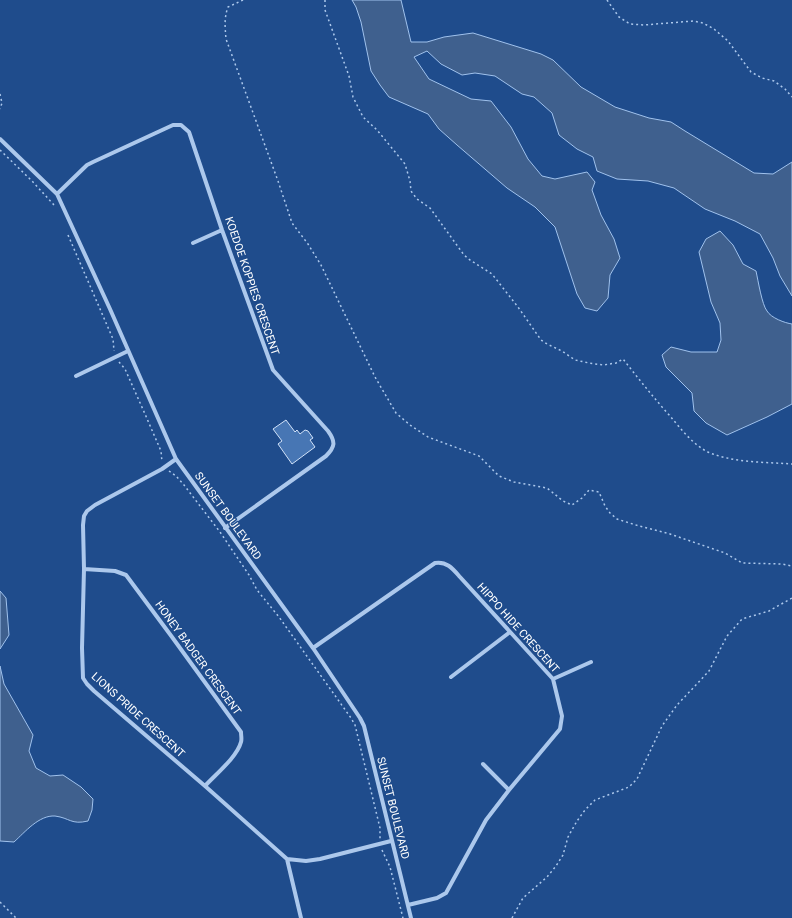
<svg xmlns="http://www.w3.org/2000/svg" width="792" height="918" font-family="Roboto,sans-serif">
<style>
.water{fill:#3f608e;stroke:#a0c2ed}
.building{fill:#4776b4;stroke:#d1e2f9}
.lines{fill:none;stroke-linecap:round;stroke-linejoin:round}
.path{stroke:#acc8ec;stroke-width:1.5;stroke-dasharray:2 3;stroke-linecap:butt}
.minor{stroke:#acc8ec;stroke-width:4}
.labels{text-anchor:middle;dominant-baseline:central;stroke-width:3;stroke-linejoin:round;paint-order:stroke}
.street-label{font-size:11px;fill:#fff;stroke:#1f4c8c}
</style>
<rect width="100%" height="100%" fill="#1f4c8c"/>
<path class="water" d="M352,0H401L411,42H427L444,37L473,33L541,54L553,60L581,87L615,107L649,118L671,122L685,131L754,173L773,174L792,162V296L780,276L773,258L760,234L735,221L705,209L674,188L648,181L617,179L597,171L593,157L577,149L559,135L552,113L534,97L522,94L495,76L475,73L462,75L441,64L427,51L414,57L429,79L471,99L491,101L511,127L528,159L542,176L555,179L587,172L595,182L592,190L601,215L614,239L620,258L610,275L608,298L597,311L585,308L577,294L555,227L535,207L507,188L457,145L439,129L428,114L389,97L380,85L371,71L361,22L356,7Z
M720,231L733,245L743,264L756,271C758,280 762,305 767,311C771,318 785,323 792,324V404L767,417L727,435L706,423L694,411L692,393L666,367L662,355L671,347L691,352H717L721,340L720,323L711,302L699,252L706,239Z
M0,591L6,598L9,635L0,649Z
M0,666L4,684L33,735L29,751L36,768L50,776L63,775L81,787L93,799L92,810L88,821C71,825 70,818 55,816C39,815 25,832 14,842L0,841Z"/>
<path class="building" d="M286,420L295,432L297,430L300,434L305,430L308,431L313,438L310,440L315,447L292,464L278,444L282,441L273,429Z"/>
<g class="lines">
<path class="path" d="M243,0L228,7C224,18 225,27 226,39L278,181L292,223L308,244L321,265L375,377L396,413L410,425L428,437L479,456L499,476L514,482L547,488L563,501L572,505L582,498L589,490L599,492L605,506L610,513L617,519L639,526L670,534L725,553L742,563L782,564L792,566
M325,0V10L349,76L353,97L363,117L377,130L405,164L410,181L411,191L417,199L430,208L464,255L470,260L492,274L518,307L541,340L547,344L562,351L575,360L589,363L603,365L616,363L623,359C638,378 653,397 670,416C681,429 694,446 710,453C736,463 765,462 792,464
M607,0L619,17L630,24L644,25L693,21L703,23L714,29L728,41L751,72L762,78L774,81L785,89L792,97
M0,94L2,103L0,109
M0,150L32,181L55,206
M68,235L113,339L114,351
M119,362L125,369L145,414L161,451L162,462
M169,471L176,476L184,485L220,532L249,575L257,590L279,617L351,718L355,725L380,828V839
M382,850L390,867L403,918
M0,902L16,918
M512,918L523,898L547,877L556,866L563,855L568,837L577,821L585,810L595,800L629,787L637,779L662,726L677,705L695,686L709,671L727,636L742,619L769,611L792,598"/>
<path class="minor" d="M0,139L57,194L110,309L176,459L313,648L360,718L364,726L411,918
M57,194L87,165L93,162L173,125H181L189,132L222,230L273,370L328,431C336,442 335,447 326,456L225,528
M193,243L222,230
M76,376L128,351
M176,459L162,469L95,505L87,511L84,516L83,525L84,569L82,648L83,678L87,684L94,691L205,786L287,859L306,861L320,859L391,841
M84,569L115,571L126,575L172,637L241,732C241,736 242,739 241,742C237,757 216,774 205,786
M313,648L435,563C447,561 453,569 460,577L553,679L562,716L560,729L509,790L486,820L446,893L437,898L408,905
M451,677L510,632
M553,679L591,662
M483,764L509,790
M287,859L301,918"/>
</g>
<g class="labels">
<g class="street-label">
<text transform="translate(252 286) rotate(71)">KOEDOE KOPPIES CRESCENT</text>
<text transform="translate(228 516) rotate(54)">SUNSET BOULEVARD</text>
<text transform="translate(518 628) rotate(48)">HIPPO HIDE CRESCENT</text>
<text transform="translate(198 658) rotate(54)">HONEY BADGER CRESCENT</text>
<text transform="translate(138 715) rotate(42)">LIONS PRIDE CRESCENT</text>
<text transform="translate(393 808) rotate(76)">SUNSET BOULEVARD</text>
</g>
</g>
</svg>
